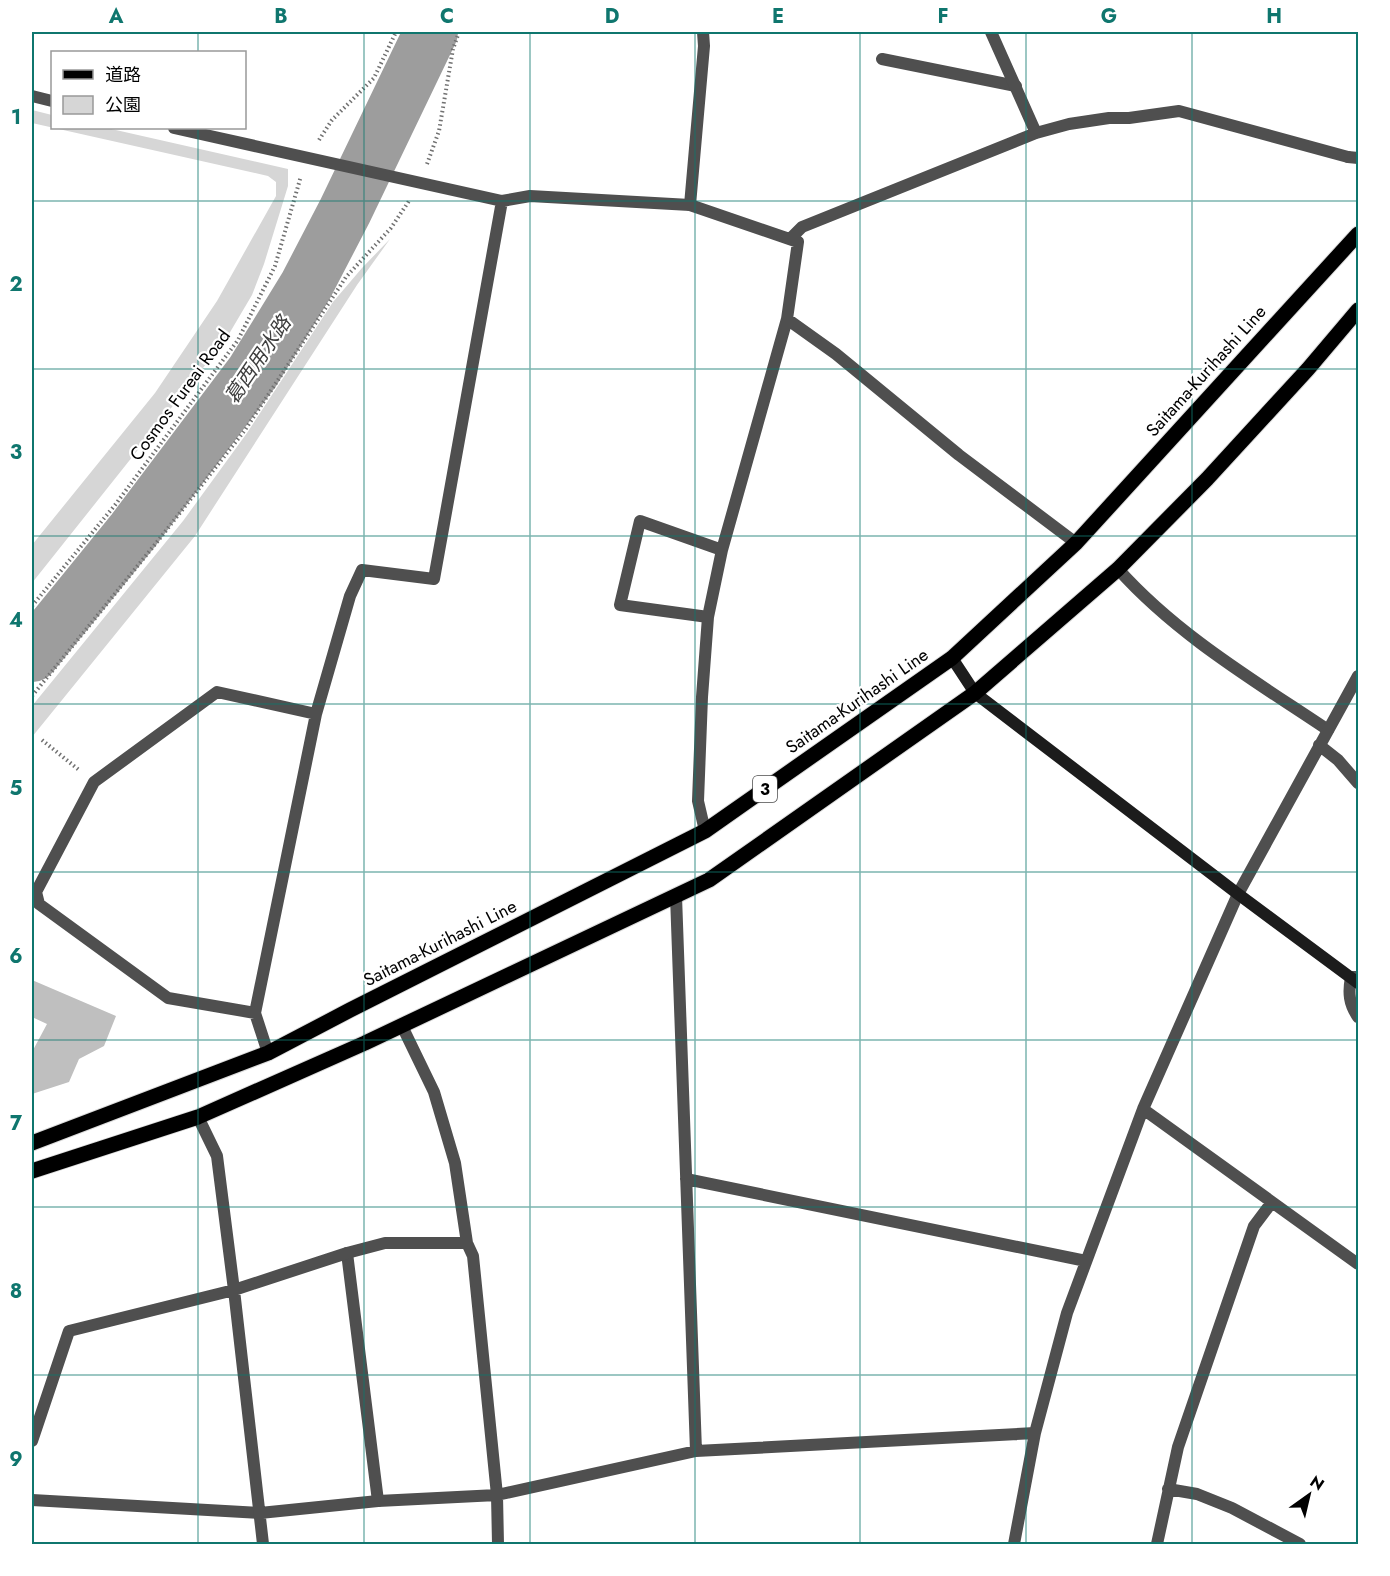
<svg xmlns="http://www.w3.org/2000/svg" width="1390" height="1576" font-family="Jost,'Noto Sans JP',sans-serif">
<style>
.green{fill:#d6d6d6}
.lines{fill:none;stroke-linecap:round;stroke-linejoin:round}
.river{stroke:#9d9d9d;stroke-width:54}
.building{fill:#bfbfbf}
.primary-casing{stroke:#dbdbdb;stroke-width:17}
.path{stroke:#717171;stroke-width:4;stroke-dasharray:1.5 3;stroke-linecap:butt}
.lane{stroke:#4f4f4f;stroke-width:12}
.street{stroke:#4f4f4f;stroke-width:12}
.secondary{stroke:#1c1c1c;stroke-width:12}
.primary{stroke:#000;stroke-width:15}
.grid{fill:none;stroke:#0f766e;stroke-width:1.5;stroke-opacity:0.55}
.labels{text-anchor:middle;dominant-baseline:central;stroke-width:4.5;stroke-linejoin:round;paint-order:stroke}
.shield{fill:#fff;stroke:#4c4c4c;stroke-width:1.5}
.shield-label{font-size:16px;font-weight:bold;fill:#000}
.street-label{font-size:18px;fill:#000;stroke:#fff}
.water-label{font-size:20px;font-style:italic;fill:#3e3e3e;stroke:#fff}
.neatline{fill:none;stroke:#0f766e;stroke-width:2}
.grid-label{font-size:20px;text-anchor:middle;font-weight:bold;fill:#0f766e}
</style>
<rect width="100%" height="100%" fill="#fff"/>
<path class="green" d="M32,110L52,115V128H107L288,169V186L264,264L252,295L226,339L32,583V545L155,393L217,301L276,196V182L268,176L32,123Z
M390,239L357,285L195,536L32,737V706L183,521L247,433L333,302L362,268Z"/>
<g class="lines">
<path class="river" d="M32,655L133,531L253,372L306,286L345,211L431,32"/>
</g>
<path class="building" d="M32,980L116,1016L104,1046L79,1059L69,1082L32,1094V1052L47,1024L32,1017Z"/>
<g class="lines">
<g class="primary-casing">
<path id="primary" d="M32,1143L268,1053L350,1010L705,831L952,658L1076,543L1358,234
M32,1171L198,1117L365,1043L709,880L975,693L1118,569L1207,479L1308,369L1358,310"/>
</g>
<path class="path" d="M319,140L332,120L374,78L396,32
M427,164L439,131L453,49L459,32
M32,606L115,505L238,340L275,266L301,176
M32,696L157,542L245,430L346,277L391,228L409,201
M42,740L79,770"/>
<path class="lane" d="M882,59L1016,86
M1348,157L1358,158
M690,205L704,46L703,32
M1118,569C1177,635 1255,681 1328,730
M347,1253L378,1501
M32,1500L260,1513"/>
<path class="street" d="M991,32L1036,133
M32,96L52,101
M174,128L502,201L530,196L690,205L798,242L787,319L722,550L708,617L702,697L698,801L705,831
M790,239L802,227L1036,133L1069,124L1109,118H1129L1179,111L1348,157
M787,319L836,354L959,455L1076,543
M708,617L620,605L640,521L722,550
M1319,745L1338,760L1358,783
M676,896L696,1451
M1358,977H1351C1348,993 1349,1004 1358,1017
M255,1013L168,998L39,904L36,892L94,782L217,692L316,714
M402,1026L434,1092L455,1163L467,1243
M268,1053L255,1013L316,714L350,596L362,570L434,579L502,201
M1143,1109L1358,1264
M198,1117L217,1156L234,1290L263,1544
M686,1179L1086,1261
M32,1441L69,1331L234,1290L347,1253L385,1243H467L473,1256L497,1495L498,1544
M1168,1489L1197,1494L1232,1508L1300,1544
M260,1513L378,1501L497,1495L696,1451L1035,1433
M1014,1544L1035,1433L1067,1313L1143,1109L1238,894L1358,676
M1157,1544L1178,1447L1254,1226L1272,1202"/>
<path class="secondary" d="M952,658L975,693L1238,894L1358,983"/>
<use href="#primary" class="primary"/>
</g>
<path class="grid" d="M198,32V52M364,32V1544M530,32V1544M695,32V1544M860,32V1544M1026,32V1544M1192,32V1544M198,128V1544M32,201H1358M32,369H1358M32,536H1358M32,704H1358M32,872H1358M32,1040H1358M32,1207H1358M32,1375H1358"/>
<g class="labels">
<rect class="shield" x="753" y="776" width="24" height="26" rx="4.5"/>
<g class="shield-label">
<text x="765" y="789">3</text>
</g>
<g class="street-label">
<text transform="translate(1206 371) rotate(-48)">Saitama-Kurihashi Line</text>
<text transform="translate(180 395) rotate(-54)">Cosmos Fureai Road</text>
<text transform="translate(857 701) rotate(-35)">Saitama-Kurihashi Line</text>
<text transform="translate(440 943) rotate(-27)">Saitama-Kurihashi Line</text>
</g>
<g class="water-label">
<text transform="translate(258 360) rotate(-56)">葛西用水路</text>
</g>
</g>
<rect width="1390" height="1576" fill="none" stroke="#ffffff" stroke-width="66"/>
<rect x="51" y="51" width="195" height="78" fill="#ffffff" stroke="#999999" stroke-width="1.5"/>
<rect x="63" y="70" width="30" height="9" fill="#000000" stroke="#999999" stroke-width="1.5"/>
<text x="105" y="81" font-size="18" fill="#000000">道路</text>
<rect x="63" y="96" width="30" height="18" fill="#d6d6d6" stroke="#999999" stroke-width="1.5"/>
<text x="105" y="111" font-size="18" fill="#000000">公園</text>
<g transform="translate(1309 1495) rotate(34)" stroke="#ffffff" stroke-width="4.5" paint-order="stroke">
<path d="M0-4.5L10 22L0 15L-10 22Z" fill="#000000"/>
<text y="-9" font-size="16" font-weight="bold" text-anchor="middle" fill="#000000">N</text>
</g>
<rect x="33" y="33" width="1324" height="1510" class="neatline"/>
<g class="grid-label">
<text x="116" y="23">A</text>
<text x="281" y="23">B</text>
<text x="447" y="23">C</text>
<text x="612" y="23">D</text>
<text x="778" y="23">E</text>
<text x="943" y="23">F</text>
<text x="1109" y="23">G</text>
<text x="1274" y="23">H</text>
<text x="16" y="124">1</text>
<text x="16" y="291">2</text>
<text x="16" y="459">3</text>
<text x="16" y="627">4</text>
<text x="16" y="795">5</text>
<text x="16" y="963">6</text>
<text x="16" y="1130">7</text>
<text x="16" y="1298">8</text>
<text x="16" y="1466">9</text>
</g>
</svg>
